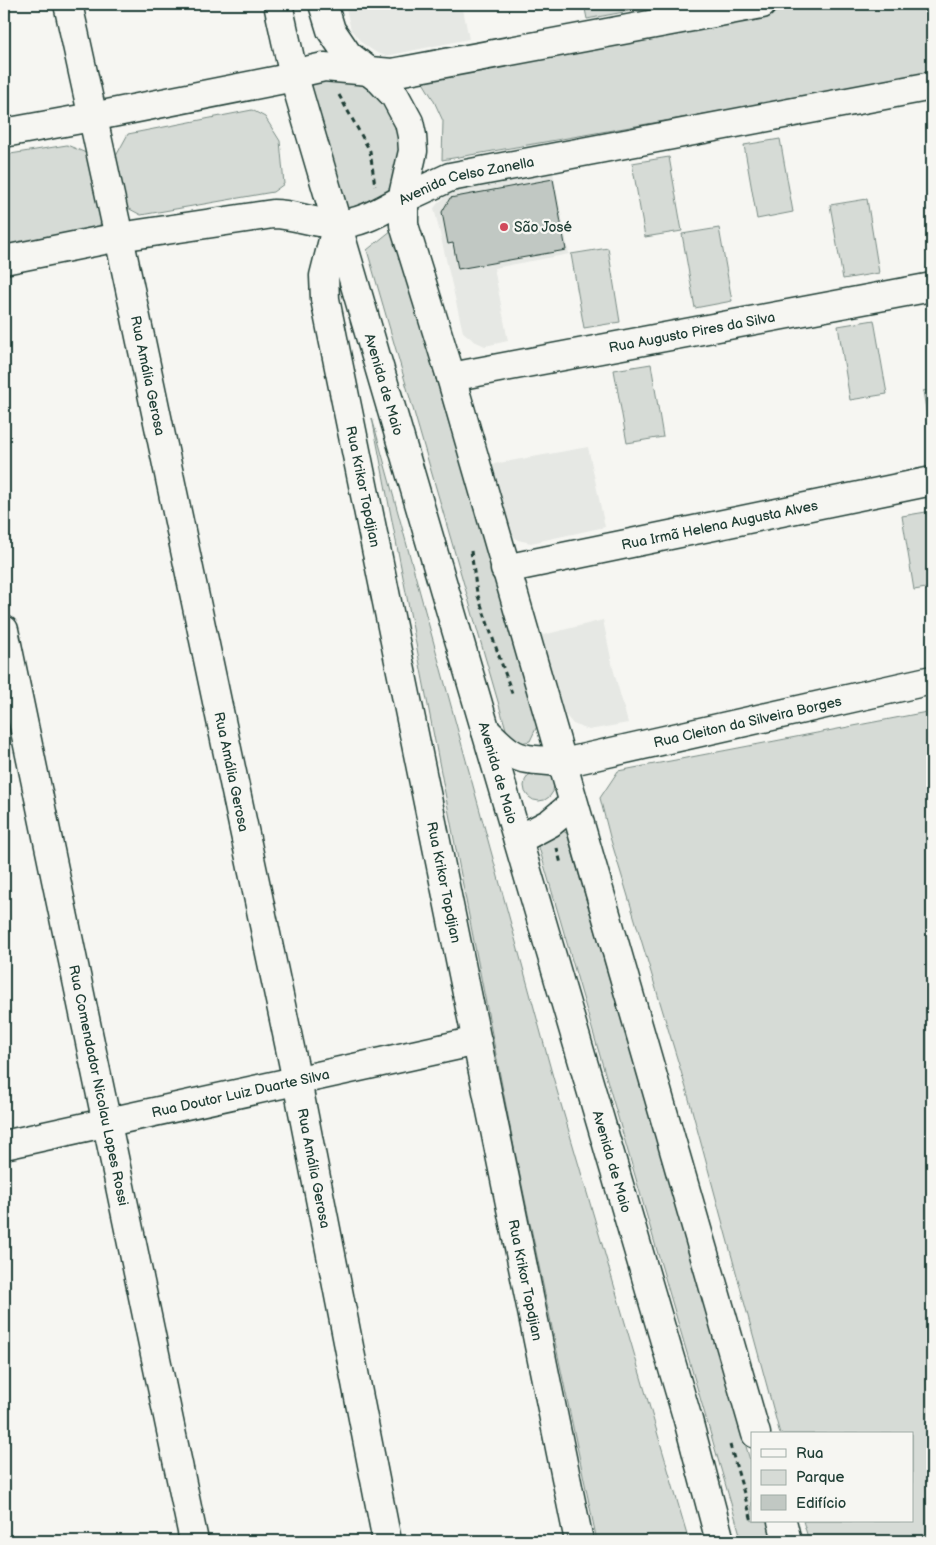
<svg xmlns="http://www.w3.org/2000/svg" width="936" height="1545" font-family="'Balsamiq Sans',sans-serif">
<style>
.built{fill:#e6e8e4}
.green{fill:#d6dbd6;stroke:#7a8c85}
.building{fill:#c1c8c3;stroke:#1f3d34}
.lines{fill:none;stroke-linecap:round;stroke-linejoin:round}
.minor-casing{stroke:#1f3d34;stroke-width:31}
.major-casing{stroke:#1f3d34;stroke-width:31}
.path{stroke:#1f3d34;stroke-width:3;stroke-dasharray:5 4;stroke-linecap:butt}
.minor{stroke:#f6f6f2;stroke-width:28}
.major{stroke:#f6f6f2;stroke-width:28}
.poi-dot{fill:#d1495b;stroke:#f6f6f2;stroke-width:2}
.labels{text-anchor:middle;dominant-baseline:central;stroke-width:4.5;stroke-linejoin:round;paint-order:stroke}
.street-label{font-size:14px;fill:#1f3d34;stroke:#f6f6f2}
.poi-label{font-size:14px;fill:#1f3d34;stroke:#f6f6f2;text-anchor:start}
</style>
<rect width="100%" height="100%" fill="#f6f6f2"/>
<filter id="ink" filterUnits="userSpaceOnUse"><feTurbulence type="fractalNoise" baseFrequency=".02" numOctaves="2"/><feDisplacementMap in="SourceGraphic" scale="10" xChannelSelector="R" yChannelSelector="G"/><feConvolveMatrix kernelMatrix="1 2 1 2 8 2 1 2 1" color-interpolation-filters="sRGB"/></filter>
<g filter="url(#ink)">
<path class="built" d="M345,4H462L469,39L386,56L375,52L362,43L351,30Z
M553,172L569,254L494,268L508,341L485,346L474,341L463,332L434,208L438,203L451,192Z
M588,447L605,527L531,543L518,540L507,531L488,465Z
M603,620L613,668L628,723L589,730L573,724L552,699L539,636Z"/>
<path class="green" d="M584,4H661V5L587,19Z
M820,4H932V74L442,160L443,121L433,99L419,76Z
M321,80C356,81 377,82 393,118C402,140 403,138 398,162C395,173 394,185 385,193C375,202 359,207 348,214L307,85Z
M252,110L265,117L280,141L284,184L273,192L141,215L124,206L117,173L116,156L128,134Z
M780,139L793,212L757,219L744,145Z
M67,145L91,155L105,202L99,229L4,247V155Z
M669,157L682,231L645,237L632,163Z
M867,199L879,273L843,279L830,205Z
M719,228L732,301L695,308L682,234Z
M392,230L538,724L530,741L521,743L508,736L367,250Z
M608,248L620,322L584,328L571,254Z
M874,320L887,394L850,400L838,326Z
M651,364L663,437L627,443L614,370Z
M932,389V446L923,391Z
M372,418L553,1077L689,1541H597L515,1152Z
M932,511V587L914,590L902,516Z
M932,711V1541H809L803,1521H912V1434H780L686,1088L610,837L600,798L618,771Z
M524 786a15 15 0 1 1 30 0a15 15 0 1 1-30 0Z
M558,829L567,833L570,844L752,1467V1521H768L774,1540L771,1541H742L538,844Z"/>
<path class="building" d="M553,179L566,250L458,269L453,243L448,244L442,212L450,198Z"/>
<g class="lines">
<g class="minor-casing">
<g id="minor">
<path id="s1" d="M68,4L119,237L297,1081L387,1541"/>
<path d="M4,133L92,117L294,77L306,71L324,67L392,73L762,4"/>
<path id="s2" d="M337,224L324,276L325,299L579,1541"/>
<path id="s3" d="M4,260L119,237L273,214C295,214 316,224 337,224C362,224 384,209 405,198C420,191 435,184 450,177L932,86"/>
<path id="s4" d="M451,377L932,287"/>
<path id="s5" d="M505,569L932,481"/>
<path id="s6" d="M4,630L194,1541"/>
<path id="s7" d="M563,763L932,680"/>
<path id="s8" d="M4,1145L477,1041"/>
</g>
</g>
<g class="major-casing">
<g id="major">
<path id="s9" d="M278,4L294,77L688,1420L720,1541"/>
<path d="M323,4L331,30L348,55L380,80L395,96L409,122L412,136L413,151L404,191V225L451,377L756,1434"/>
<path d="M486,731C498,742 510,757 528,759C540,761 551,760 563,763"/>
<path d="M518,840L550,823L573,804"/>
<path d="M782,1521L787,1541"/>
</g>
</g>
<path class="path" d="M339,95L370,151L375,186
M471,551L477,593L513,696
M557,848L561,864
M730,1445L752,1521"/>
<use href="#minor" class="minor"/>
<use href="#major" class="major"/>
</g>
</g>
<circle class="poi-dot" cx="504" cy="227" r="5"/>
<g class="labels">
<g class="street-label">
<text stroke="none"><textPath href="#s3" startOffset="476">Avenida Celso Zanella</textPath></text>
<text stroke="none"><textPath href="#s4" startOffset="245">Rua Augusto Pires da Silva</textPath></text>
<text stroke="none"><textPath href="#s1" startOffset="380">Rua Amália Gerosa</textPath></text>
<text stroke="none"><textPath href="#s9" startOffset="395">Avenida de Maio</textPath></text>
<text stroke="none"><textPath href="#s2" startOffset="268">Rua Krikor Topdjian</textPath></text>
<text stroke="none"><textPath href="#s5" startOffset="219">Rua Irmã Helena Augusta Alves</textPath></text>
<text stroke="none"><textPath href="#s7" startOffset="189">Rua Cleiton da Silveira Borges</textPath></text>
<text stroke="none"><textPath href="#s1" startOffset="785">Rua Amália Gerosa</textPath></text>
<text stroke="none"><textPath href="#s9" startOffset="800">Avenida de Maio</textPath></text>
<text stroke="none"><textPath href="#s2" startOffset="672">Rua Krikor Topdjian</textPath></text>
<text stroke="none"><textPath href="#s6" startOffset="465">Rua Comendador Nicolau Lopes Rossi</textPath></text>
<text stroke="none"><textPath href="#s8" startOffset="242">Rua Doutor Luiz Duarte Silva</textPath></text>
<text stroke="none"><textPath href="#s9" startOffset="1205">Avenida de Maio</textPath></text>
<text stroke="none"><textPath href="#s1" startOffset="1190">Rua Amália Gerosa</textPath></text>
<text stroke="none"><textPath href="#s2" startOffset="1078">Rua Krikor Topdjian</textPath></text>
</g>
<g class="poi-label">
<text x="514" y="227">São José</text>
</g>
</g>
<rect width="936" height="1545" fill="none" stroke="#f6f6f2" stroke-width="20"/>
<rect x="10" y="10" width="916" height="1525" fill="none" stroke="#1f3d34" stroke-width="2" filter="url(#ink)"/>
<rect x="751" y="1432" width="162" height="90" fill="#f6f6f2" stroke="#a0aca6"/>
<rect x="761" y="1449" width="25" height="8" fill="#f6f6f2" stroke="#a0aca6"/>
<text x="796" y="1458" font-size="15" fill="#1f3d34">Rua</text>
<rect x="761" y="1470" width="25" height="15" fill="#d6dbd6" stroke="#a0aca6"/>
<text x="796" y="1482" font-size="15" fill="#1f3d34">Parque</text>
<rect x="761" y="1495" width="25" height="15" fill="#c1c8c3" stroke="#a0aca6"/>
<text x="796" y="1508" font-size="15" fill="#1f3d34">Edifício</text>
</svg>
